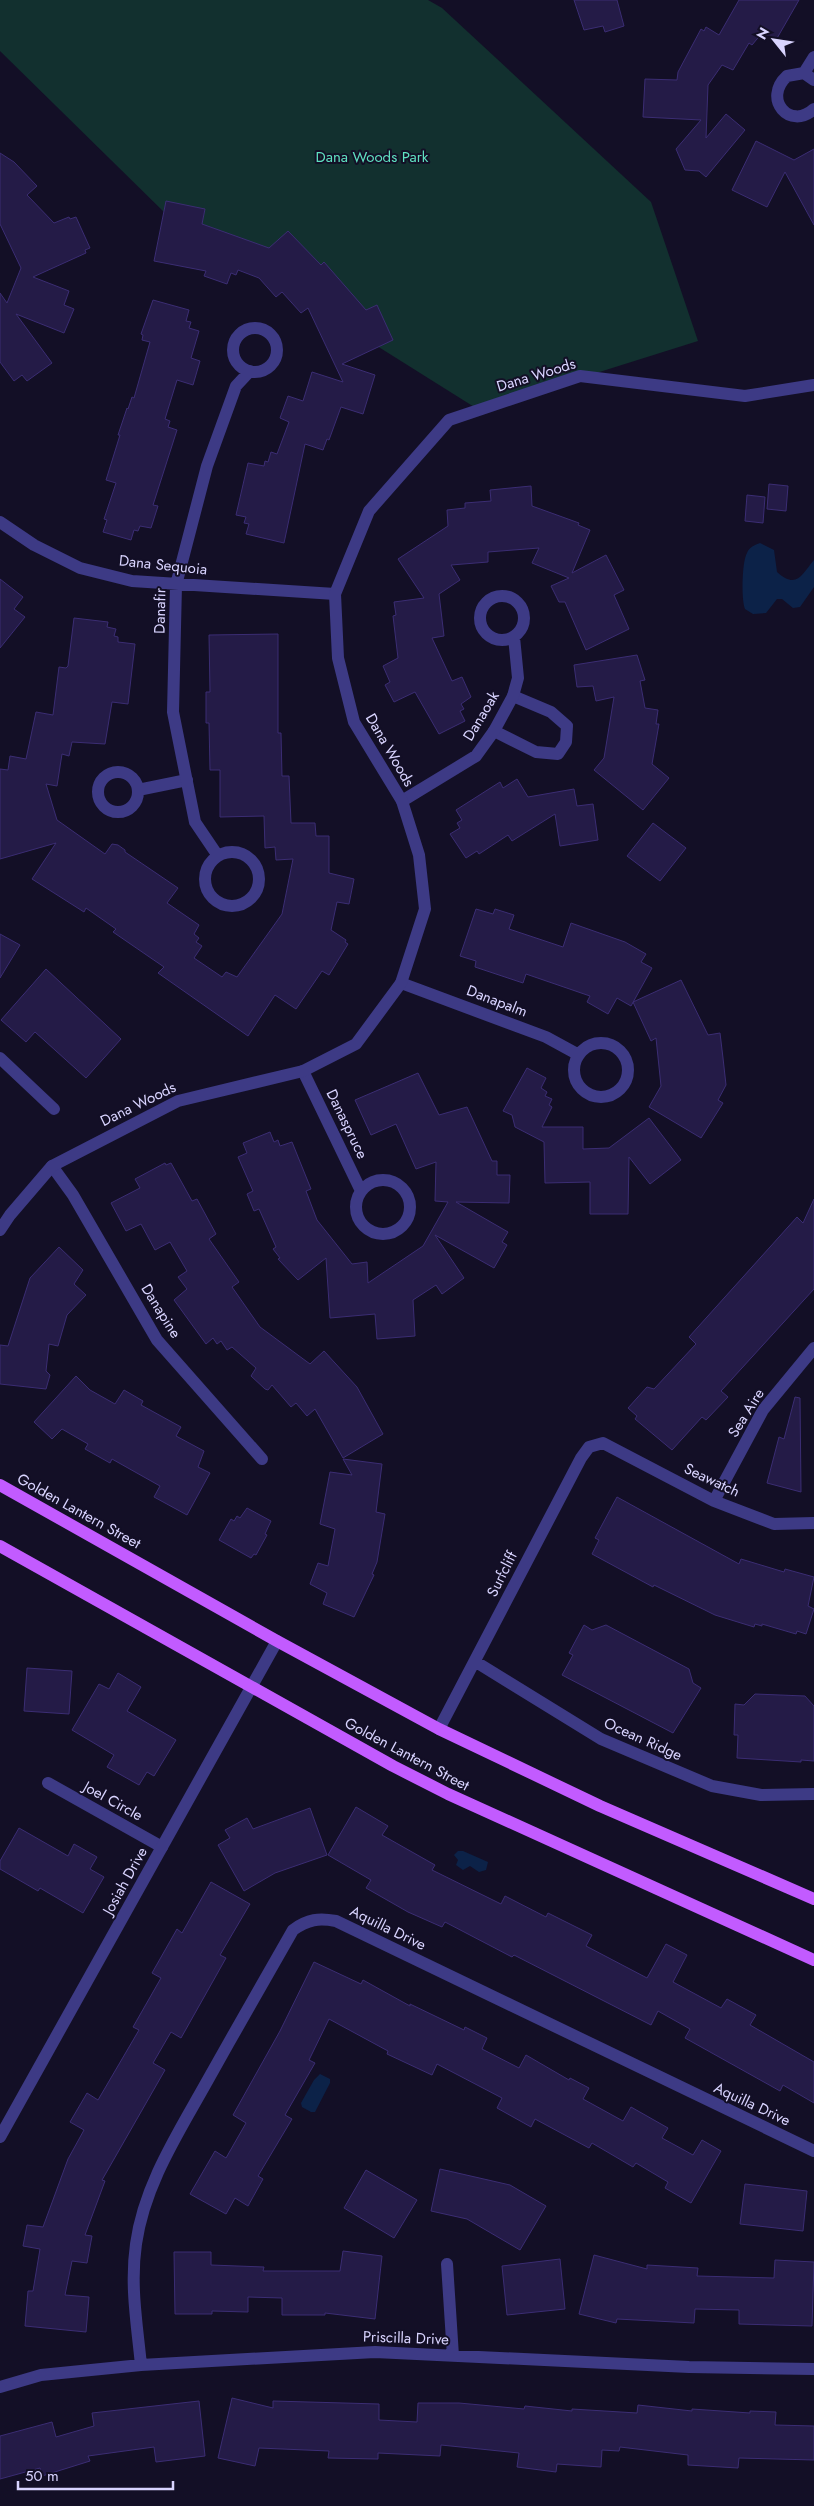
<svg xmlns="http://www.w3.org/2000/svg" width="814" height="2506" font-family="Jost,sans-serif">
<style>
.green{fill:#12302f}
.water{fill:#0c2248}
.building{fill:#241b47;stroke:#3b2d73}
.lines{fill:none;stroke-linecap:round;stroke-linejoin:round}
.service{stroke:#3d3a85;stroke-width:12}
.minor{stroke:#3d3a85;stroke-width:12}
.tertiary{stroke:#3d3a85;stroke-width:12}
.primary{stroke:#c25bff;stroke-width:12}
.labels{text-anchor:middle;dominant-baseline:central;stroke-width:4;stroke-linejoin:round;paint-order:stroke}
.park-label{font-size:15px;fill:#5fe0c0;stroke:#130f26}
.street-label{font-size:15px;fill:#d9d4ff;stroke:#130f26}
</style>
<rect width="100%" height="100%" fill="#130f26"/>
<path class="green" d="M0,0H428L442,8L651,202L698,341L479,410L165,213L0,51Z"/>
<path class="water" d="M760,543L774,550L777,572C797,590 802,574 814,560V587L800,607L793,608L782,599H777L766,613L753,614L745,609C741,600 742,561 747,553C749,547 755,545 760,543Z
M458,1851H463L488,1862L486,1870L479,1872L470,1866L463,1870L456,1865L458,1860L454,1855Z
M320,2074L330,2079V2083L315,2112H311L302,2107L301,2103L314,2080Z"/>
<path class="building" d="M574,0H617L624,26L605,32L603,26L584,30Z
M739,0H799L776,40L762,33L752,45L749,43L733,70L722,65L708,85L706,138L726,114L745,130L706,177L699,171L685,170L676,149L701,120L643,117L645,79L677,80L678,72L701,29L704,31L706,27L719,35Z
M756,141L794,160L814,149V225L785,172L767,207L732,190Z
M0,153L14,162L37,186L27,195L54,223L69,217L70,219L76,217L90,248L85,250L86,253L33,277L69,291L64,305L74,309L64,333L16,314L52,363L27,381L22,375L14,381L0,362V293L7,303L21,268L0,224Z
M166,201L205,209L202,224L269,248L288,231L321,265L324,262L366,310L377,305L393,340L342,364L375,375L363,414L341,407L329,440L327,439L323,450L305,444L284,543L246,534L249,524L244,523L246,517L236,515L248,463L264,466L265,461L268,462L271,452L277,454L289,422L280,418L288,396L303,401L312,372L343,382L308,308L301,313L282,292L276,297L259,278L238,270L236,275L231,273L227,284L204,276L206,271L154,261Z
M153,300L189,310L186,321L191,322L189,328L199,331L191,358L200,361L193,385L177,380L165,419L170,421L168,427L177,430L153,505L158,506L151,528L140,526L138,531L134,530L131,540L103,532L107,520L104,519L116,483L106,480L120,435H118L127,408L128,409L132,397L134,398L150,342L142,340L143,335L141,334Z
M769,484L788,486L786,511L767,509Z
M531,486L532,506L579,523L578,525L590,530L572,573L606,555L624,590L614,595L629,629L586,650L565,602H559L551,586L569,578L532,563L539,548L488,552V562L451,565L460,580L439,594L444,636L432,638L452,681L462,677L471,697L461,704L464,709L460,711L465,721L439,734L415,692L394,702L385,685L390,682L383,666L398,658L393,616L396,615L394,602L424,598L398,559L448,526L447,510L465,508V503L491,501L490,490Z
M747,495L765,497L763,523L745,521Z
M0,579L23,597L14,609L25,617L0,648Z
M74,618L108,622L107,627L116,629L114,636L118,637V642L135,644L128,704L112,702L105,744L72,742L69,756L62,754L57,786L46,784L57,820L105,854L112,844L118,845L125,850V852L178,888L167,903L199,925L194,934L199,938L196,942L202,946L194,958L222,977L226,972L237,977L282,914L293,859L276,860L275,847L265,848L264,816L220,817V770H210L209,723H206V692H210L209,635L278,634V733H281L282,776H289L291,823H315L316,836H329V873L354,879L349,904L337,902L331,930L346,940L345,942L348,944L329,975L322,971L296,1009L275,995L248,1036L158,973L164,967L113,932L116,929L86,908L84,912L32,879L56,843L0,859V769L8,770L10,756L26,759L36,712L53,715L59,667L66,668L68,666Z
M637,655L645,680L640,681L645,708L658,710L656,724H659L652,764L669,778L643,810L594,770L604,758L614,697L596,701L593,686L577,687L574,665Z
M517,779L528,797L574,789L577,806L593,804L598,840L560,846L555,814L512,841L508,835L479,854L477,851L466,858L450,834L460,828L457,823L462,820L456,810L500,782L503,788Z
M653,823L686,848L660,881L627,856Z
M476,909L493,914L495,909L514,915L509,929L563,947L571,923L625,942L646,954L641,962L652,968L631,1006L617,998L608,1014L587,1002L590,996L526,974L523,983L475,967L476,961L460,956Z
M0,934L20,945L0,978Z
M46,969L121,1039L86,1078L35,1032L26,1042L1,1020Z
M681,980L708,1035L720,1033L723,1058L726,1085L718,1100L723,1103L701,1138L649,1107L661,1086L656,1038L651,1041L633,1002Z
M527,1068L546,1078L541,1088L547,1092L545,1096L552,1099L549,1105L552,1107L542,1127H583V1149L609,1148L649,1118L681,1160L650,1184L629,1157L628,1214H590V1182L545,1183L544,1142L515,1127L512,1115L503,1111Z
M418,1073L439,1115L467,1107L492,1161H497V1175H510L509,1203L456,1202L508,1232L502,1242L507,1245L494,1268L435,1235L464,1278L442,1294L436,1285L413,1300L415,1336L377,1339L375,1314L330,1318L326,1258L298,1280L278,1259L280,1258L273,1249L276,1247L259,1209L254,1211L247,1194L253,1191L238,1157L247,1153L243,1143L270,1132L274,1142L278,1140L280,1146L292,1142L311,1189L306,1191L317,1220L352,1264L367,1262L368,1283L423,1246L448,1202L435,1201L436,1162L416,1169L396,1124L371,1135L355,1100Z
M165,1163L166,1165L171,1163L192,1201L197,1199L216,1234L209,1239L239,1282L232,1287L260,1327L310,1364L324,1351L357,1387L383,1434L343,1458L315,1409L307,1416L296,1403L291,1407L272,1385L268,1390L265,1389L251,1376L256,1368L232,1347L227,1350L221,1341L217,1344L213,1338L206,1344L174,1300L187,1289L178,1277L187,1271L170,1242L155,1250L141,1224L126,1231L111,1203L140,1188L135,1179Z
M814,1199V1289L721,1391L728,1397L706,1420L702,1417L672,1450L635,1419L637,1416L628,1408L647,1387L654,1389L696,1344L689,1337L797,1217L803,1223Z
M59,1247L83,1270L74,1284L86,1295L67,1315L58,1346L49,1344L46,1371L50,1375L46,1389L0,1384V1345L8,1346L30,1278Z
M76,1376L90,1390L115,1404L124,1390L143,1401L141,1405L181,1427L176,1436L204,1451L198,1467L210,1473L187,1515L154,1497L160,1486L112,1459L110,1463L85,1449L88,1444L62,1429L52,1439L34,1422Z
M795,1397L800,1398L801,1492L767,1483L779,1437L784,1439Z
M343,1459L382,1464L376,1512L385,1514L377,1562L372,1574L374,1575L354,1617L323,1604L327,1593L310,1584L318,1563L328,1566L335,1529L320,1524L330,1472L352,1475Z
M617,1497L739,1564L741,1559L784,1572L785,1569L814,1577L808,1606L814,1609L806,1634L797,1631L796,1634L762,1624V1626L755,1624L754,1627L715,1615L654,1585L653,1587L592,1554L599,1540L595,1538Z
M247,1508L271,1521L265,1534L267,1535L256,1555L254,1554L251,1558L219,1540L231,1519L234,1521L237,1516L240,1518Z
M584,1625L592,1630L606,1625L689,1669L693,1683L701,1688L673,1733L562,1675L573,1655L569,1653Z
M27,1668L72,1671L69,1714L24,1711Z
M118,1673L141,1687L127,1711L176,1740L154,1776L147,1772L139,1785L107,1767L114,1755L72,1730L99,1684L109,1689Z
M755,1694L805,1696L814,1706V1761L801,1760V1762L737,1758L738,1735H734L735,1704L744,1705Z
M356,1807L388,1826L382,1835L435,1865L432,1870L501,1904L505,1896L546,1917L548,1913L592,1935L586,1946L647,1978L666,1944L687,1955L673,1982L721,2008L727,1999L756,2015L750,2025L814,2062V2103L783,2085L780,2091L685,2038L690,2029L658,2011L651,2025L514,1955L512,1957L445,1922L442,1927L408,1912L366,1888L371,1880L328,1855Z
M310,1808L327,1855L275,1873L244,1891L218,1845L230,1838L225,1830L247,1818L253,1829Z
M19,1828L68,1856L74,1844L97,1857L90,1869L104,1877L83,1913L40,1888L38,1891L0,1869V1861Z
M211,1882L250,1904L220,1955L226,1958L181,2038L171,2032L153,2063L165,2070L102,2180L105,2181L85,2235L92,2236L87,2263L72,2261L65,2295L89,2297L86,2332L25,2326L28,2291H33L40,2249L23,2246L27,2225L43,2227L68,2159L84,2130L70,2122L87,2093L98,2100L139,2030L133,2027L161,1978L152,1973L177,1929L182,1933Z
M314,1962L361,1984L363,1980L410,2006V2004L464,2030L465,2027L487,2038L482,2049L519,2068L526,2055L569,2080L570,2078L589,2088L583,2099L623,2121L631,2107L668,2128L662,2138L693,2155L702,2140L721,2151L691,2203L665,2188L668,2182L636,2163L633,2167L592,2143L589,2148L535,2119L531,2127L497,2108L502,2098L437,2064L432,2075L387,2054L388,2051L329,2019L309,2060L315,2063L285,2115L292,2119L258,2176L263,2179L248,2206L235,2198L226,2214L190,2194L215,2151L226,2158L246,2123L233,2115L280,2031Z
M440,2169L510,2185L546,2206L520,2250L467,2219L431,2211Z
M366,2170L417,2200L394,2238L344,2208Z
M745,2184L807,2191L803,2231L740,2224Z
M343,2251L382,2256L375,2319L325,2313V2315H282V2298L248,2297V2312L212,2311V2314H175L174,2252H211V2265L264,2267L263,2271H340Z
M594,2255L647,2269V2265L698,2268L697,2276L774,2278L775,2260L814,2262L812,2326L739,2324V2310L695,2309L694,2323L617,2319L616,2323L579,2314Z
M560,2259L565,2309L507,2315L502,2266Z
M232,2398L273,2408V2401L379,2404V2420L417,2422L418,2403H459L524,2409L525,2406L572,2411V2409L637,2413L638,2405L692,2411V2409L750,2413V2411L776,2412L775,2425L814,2426V2460L739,2458L738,2468L688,2465V2455L620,2447L619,2451L602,2450L601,2467L557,2464L556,2472L517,2467L519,2453L441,2445L440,2456L378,2453V2459L328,2458L329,2451L259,2448L255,2466L218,2458Z
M199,2401L205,2456L156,2462L154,2447L88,2456L90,2461L42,2476L40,2468L0,2479V2436L52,2422L56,2437L94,2426L92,2413Z"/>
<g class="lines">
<path class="service" d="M494,731L536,752L558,754L566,742L567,726L551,712L513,696
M98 792a20 20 0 1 1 40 0a20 20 0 1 1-40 0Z
M138,790L187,780
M0,1058L54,1109"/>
<path class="minor" d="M804,73L814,57
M814,80L804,73L787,76C762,99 790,131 814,109
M233 350a22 22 0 1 1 44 0a22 22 0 1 1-44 0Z
M0,522L34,545L80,568L132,581L335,594
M480 618a22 22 0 1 1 44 0a22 22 0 1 1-44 0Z
M402,801L476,756L494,731L513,696L518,678L514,637
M205 879a27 27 0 1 1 54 0a27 27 0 1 1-54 0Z
M218,856L195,822L173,712L176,585L207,466L236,386L250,371
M401,983L546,1037L579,1055
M574 1070a27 27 0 1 1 54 0a27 27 0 1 1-54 0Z
M303,1071L361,1191
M52,1166L73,1195L157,1340L262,1459
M356 1207a27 27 0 1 1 54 0a27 27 0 1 1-54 0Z
M714,1501L763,1410L814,1348
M476,1662L601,1739L712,1786L761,1795L814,1794
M439,1729L581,1458L589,1447L603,1443L714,1501L774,1524L814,1523
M48,1783L162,1847
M447,2264L453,2356
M141,2365C137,2324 130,2285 136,2244C144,2186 177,2135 205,2085C234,2033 264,1981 293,1930C308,1919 319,1918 336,1921L814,2151
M0,2387L41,2375L141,2365L375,2352L689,2367L814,2369"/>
<path class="tertiary" d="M0,1230L10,1215L52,1166L178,1101L303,1071L356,1044L401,983L425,909L419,855L402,801L354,722L338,658L335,594L369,511L449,420L580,376L745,396L814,385
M0,2137L277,1641"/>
<path class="primary" d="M0,1485L277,1641L439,1729L600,1806L814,1899
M0,1546L393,1766L448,1794L814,1960"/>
</g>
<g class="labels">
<g class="park-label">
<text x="372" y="157">Dana Woods Park</text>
</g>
<g class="street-label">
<text transform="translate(536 375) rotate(-17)">Dana Woods</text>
<text transform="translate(163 565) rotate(6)">Dana Sequoia</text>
<text transform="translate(160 611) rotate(-89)">Danafir</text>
<text transform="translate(481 716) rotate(-59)">Danaoak</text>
<text transform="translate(390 750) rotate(60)">Dana Woods</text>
<text transform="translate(497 1001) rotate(21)">Danapalm</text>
<text transform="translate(138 1104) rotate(-26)">Dana Woods</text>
<text transform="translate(347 1124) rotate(64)">Danaspruce</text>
<text transform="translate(161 1311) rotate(58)">Danapine</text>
<text transform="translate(746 1413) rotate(-58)">Sea Aire</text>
<text transform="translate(712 1480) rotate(25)">Seawatch</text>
<text transform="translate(79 1511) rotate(29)">Golden Lantern Street</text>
<text transform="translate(502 1574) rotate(-63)">Surfcliff</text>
<text transform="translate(643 1739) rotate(24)">Ocean Ridge</text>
<text transform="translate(407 1754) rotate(28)">Golden Lantern Street</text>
<text transform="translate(113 1801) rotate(29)">Joel Circle</text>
<text transform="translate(125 1881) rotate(-61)">Josiah Drive</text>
<text transform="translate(388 1928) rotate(26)">Aquilla Drive</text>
<text transform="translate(752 2104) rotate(25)">Aquilla Drive</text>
<text transform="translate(406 2338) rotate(2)">Priscilla Drive</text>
</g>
</g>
<g transform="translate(774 40) rotate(300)" stroke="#130f26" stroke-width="4" paint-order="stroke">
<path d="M0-4L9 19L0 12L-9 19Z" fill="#d9d4ff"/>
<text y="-8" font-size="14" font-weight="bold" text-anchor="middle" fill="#d9d4ff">N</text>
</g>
<path d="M18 2481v8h155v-8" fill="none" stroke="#d9d4ff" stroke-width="2.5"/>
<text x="25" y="2481" font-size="15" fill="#d9d4ff" stroke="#130f26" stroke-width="4" paint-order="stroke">50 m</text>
</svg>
